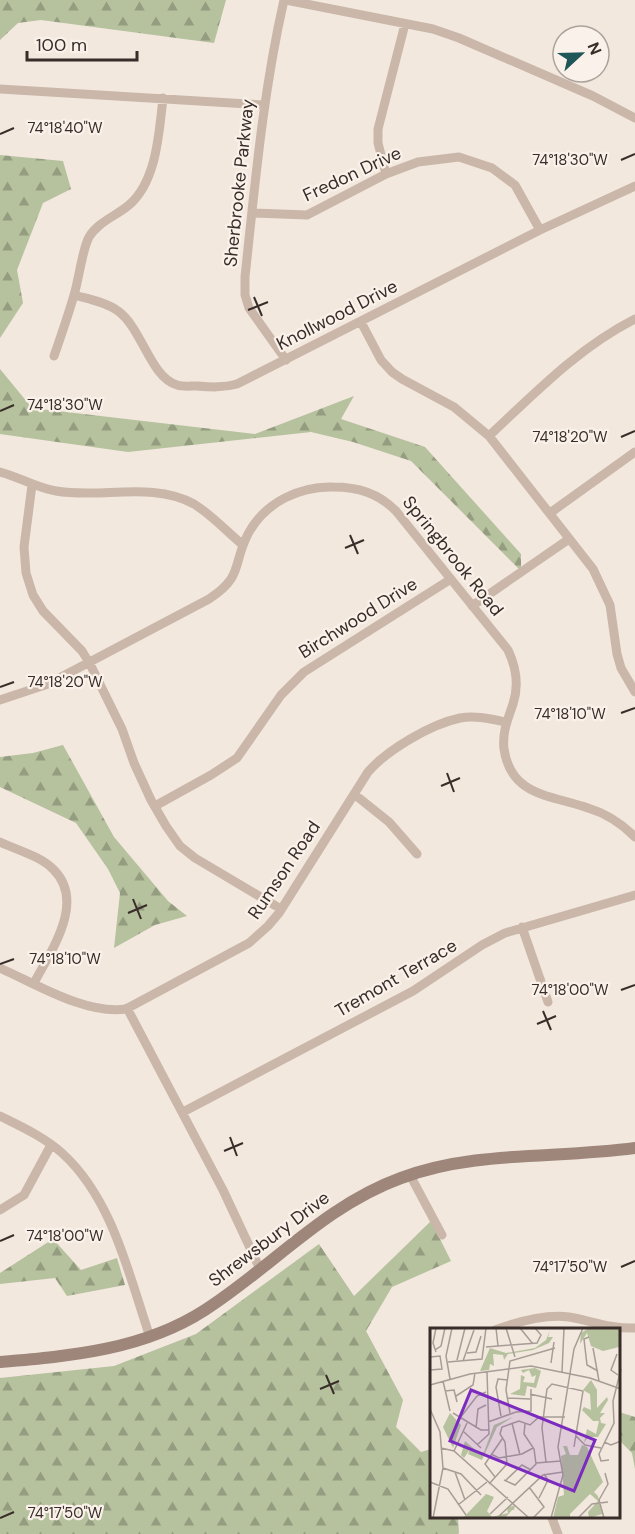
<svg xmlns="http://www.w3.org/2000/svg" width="635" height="1534" font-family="'DM Sans',sans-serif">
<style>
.forest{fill:url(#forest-firs)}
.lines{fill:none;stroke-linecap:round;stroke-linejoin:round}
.minor{stroke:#cab7a9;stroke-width:9}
.secondary{stroke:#9e867b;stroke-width:12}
.ticks{fill:none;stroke:#382d29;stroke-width:2}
.labels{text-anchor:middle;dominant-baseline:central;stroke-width:4.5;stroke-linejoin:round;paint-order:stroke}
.street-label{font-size:18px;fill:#382d29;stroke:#faf2ea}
.inset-road{fill:none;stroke:#a89d96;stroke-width:1.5}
.view{fill:#7b2cbf;fill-opacity:0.15;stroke:#7b2cbf;stroke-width:3}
.inset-edge{fill:none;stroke:#382d29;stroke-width:3}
.ticks-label{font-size:15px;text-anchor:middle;fill:#382d29;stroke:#faf2ea;stroke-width:4.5;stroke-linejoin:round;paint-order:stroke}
</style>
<defs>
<pattern id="forest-firs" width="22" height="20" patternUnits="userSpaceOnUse" patternTransform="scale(1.5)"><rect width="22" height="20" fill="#b6c19e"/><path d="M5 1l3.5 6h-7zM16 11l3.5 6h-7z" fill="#959d81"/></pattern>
</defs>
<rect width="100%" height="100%" fill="#f2e8de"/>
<path class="forest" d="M0,0H226L214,43L41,20L18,23L0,40Z
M0,155L63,161L71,189L43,203L17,270L23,303L0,338Z
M0,369L32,408L255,434L354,396L341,419L425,447L521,554V571L411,461L353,442L311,432L128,452L0,434Z
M63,745L114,837L168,901L187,916L155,925L114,948L120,893L108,869L76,823L0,787V757L33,753Z
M431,1221L451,1261L392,1287L366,1331L403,1400L396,1427L421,1452L431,1449V1518H458L459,1533L458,1534H0V1378L114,1366L196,1334L319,1244L354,1296Z
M53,1239L81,1270L117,1258L125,1285L67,1296L55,1278L0,1284V1273Z
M619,1412L635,1417V1469L632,1453L619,1440Z"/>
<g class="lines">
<path class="minor" d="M284,0C263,92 255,184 245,277V295L249,308L286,360
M286,0L433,29L459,38L593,96L635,118
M0,89L264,105
M386,174L378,143V129L405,24
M252,213L307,215L386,174L418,162L459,157L492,168L515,185L540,230
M74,295C88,299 106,302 118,311C142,328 150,377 177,385C183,387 190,386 196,386C210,387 223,388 237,384L540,230L635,186
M361,322L381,360L392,372L402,379L454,407L489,436L593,569L610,605L617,654L621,668L635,692
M54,356C61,336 68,316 74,295C79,279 82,250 89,237C98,222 116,216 129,205C157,181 159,132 163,98
M489,436C535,393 578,348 635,319
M0,472C20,477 36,488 56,491C101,499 152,481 194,504C212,515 227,532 243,545
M32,485L24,547L26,573L33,595L43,611L82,651L90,664L122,729L134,763L151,800L166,826L180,846L195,858L281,909
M550,513L635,452
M472,606L569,539
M0,700L48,684L209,599C244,576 232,565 248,534C265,502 300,486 333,487C358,487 378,493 396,511L508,650C516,667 519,686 513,704C508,719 502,732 504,749C511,797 552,795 588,808C605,813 622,824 635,837
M354,794L389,822L417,854
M155,806L211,775L237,758L281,695L304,672L451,579
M0,842C17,850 40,856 53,869C87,902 50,952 34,983
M522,927L548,1002
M0,968C36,984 86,1015 126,1009L249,943L268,926L279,913L368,772C387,750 431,724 460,718C475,715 491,719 506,722
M127,1008L223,1190L260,1269
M183,1112L413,991L482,945L505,933L635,895
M0,1116C22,1127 44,1137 62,1153C113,1199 129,1276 150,1337
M410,1175L442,1235
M0,1210L24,1195L51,1145
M495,1330C517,1322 546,1314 569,1317C592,1321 612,1329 635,1328
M552,1518L558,1534"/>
<path class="secondary" d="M0,1362C71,1356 143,1350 205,1310C272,1267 324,1206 401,1178C475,1150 557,1159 635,1148"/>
</g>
<path class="ticks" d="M0,134L14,128M621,160L635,154M254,297L262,316M248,310L268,302M0,411L14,405M621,437L635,431M350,535L358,554M345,548L364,540M0,687L14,682M621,713L635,708M447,773L454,792M441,786L460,778M133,899L141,919M128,913L147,905M0,964L14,959M621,990L635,985M543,1011L551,1030M537,1024L556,1016M230,1137L237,1156M224,1151L243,1143M0,1241L14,1235M621,1267L635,1261M326,1375L334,1394M320,1389L339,1381M0,1518L14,1512"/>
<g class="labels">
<g class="street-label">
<text transform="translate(352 174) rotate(-25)">Fredon Drive</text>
<text transform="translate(239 183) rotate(-84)">Sherbrooke Parkway</text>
<text transform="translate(337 315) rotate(-27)">Knollwood Drive</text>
<text transform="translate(453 556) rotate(51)">Springbrook Road</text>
<text transform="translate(358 618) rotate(-32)">Birchwood Drive</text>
<text transform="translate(284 870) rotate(-56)">Rumson Road</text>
<text transform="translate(396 978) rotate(-30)">Tremont Terrace</text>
<text transform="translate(269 1239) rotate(-37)">Shrewsbury Drive</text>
</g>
</g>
<g transform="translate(430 1328)">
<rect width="190" height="190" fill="#f2e8de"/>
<path d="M105,40L111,43L106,60L97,58L95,68L80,66L90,61L91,47L95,49L93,54L104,55L106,47L102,49L99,42L93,45L91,42Z" fill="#b6c19e"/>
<path d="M159,0H190L189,19L173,23L161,18L157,5L150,16L151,5ZM120,2L118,9H123L119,15L103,22L78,26L74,32L73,27L63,26L64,38L60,36L59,42L50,43L60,20L76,25L105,20L116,12ZM161,52L167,62V80L177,69L178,72L170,85H175L170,90L171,95L176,96L168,109H158L154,115L157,101L166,106L169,93H163L152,82L154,79L161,82L160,66L153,62ZM20,85L31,97L23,120L13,99ZM83,89L67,99L52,132L38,126L40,121L34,130L31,127L35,113L49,125L54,124L64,97ZM152,117L157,119L173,154L164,164L168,168L172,186L159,190L158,184L168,173L160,166L140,186V190H123L128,169L134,167L131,128L136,126L133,118H137L140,127H148ZM56,166L64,169L57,183L62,189L78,185L77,180L85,177L84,182H91H82L75,190H33Z" fill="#b6c19e"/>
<path class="inset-road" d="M6,0L3,15L6,24M66,0L68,18M76,0L85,29M90,0L103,16M159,9L154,11L157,37L168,43M56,19L107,15L111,7L105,0M163,20L169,53M5,22L11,18L15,0M37,25L46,24L51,8M187,26L181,42L188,47M0,29L10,28L12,41L0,42M27,32L35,0M33,33L44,2M18,34L52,31L56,0M121,35L124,14M132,44L134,0M20,51L16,28L22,0M13,53L20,83M0,57L40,46L101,38L160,50L191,61M15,63L24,62L27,74M100,66L122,71M26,68L43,57L45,45M77,70L100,71M0,81L10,104L13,140L3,190M23,85L51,102H59M80,85L76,62L80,33L125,20M71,88L66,59L68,51L78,52M30,90L47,68L56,64M58,94L86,84L101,83V61M82,95L90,127M46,100L48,81L56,77M33,103L51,120M146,108L155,117L171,120M174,114L181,117L191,113M47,117L59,106L57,44M11,120L24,123L99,190M24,123L37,95M61,126L69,130L92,126L103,120M179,132L171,133L169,126L184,95L183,73L191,41M116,134L112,100L117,61L122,56L153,63L144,119M106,135L131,133M13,140L31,146L51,167M25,144L35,172M65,149L55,136L72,111M74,152L85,157L106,136L104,121L94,106L95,96M76,152L92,137L101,142M0,154L18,161L36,187M59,156L77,136L75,114L70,106L72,99L89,93L100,97L109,89H135M99,159L114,179L103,190M109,170L118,152L114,146M28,177L57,154M60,186L78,169M69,188L113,147L133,144M149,189L162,176L178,174M121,190L133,147L128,119L144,21L153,0M174,190L169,172L178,156L175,145"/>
<path class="view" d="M41,62L165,112L144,163L20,113Z"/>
<rect width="190" height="190" class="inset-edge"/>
</g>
<g class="ticks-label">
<text x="65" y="133">74°18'40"W</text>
<text x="570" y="165">74°18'30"W</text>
<text x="65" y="410">74°18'30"W</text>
<text x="570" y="442">74°18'20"W</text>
<text x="65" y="687">74°18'20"W</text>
<text x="570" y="719">74°18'10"W</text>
<text x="65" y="964">74°18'10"W</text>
<text x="570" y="995">74°18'00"W</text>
<text x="65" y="1241">74°18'00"W</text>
<text x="570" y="1272">74°17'50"W</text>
<text x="65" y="1518">74°17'50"W</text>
</g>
<g transform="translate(581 54) rotate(68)"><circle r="28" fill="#faf2ea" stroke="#aca39d" stroke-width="1.5"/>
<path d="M0-4.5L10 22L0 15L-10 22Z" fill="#1f5759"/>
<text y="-9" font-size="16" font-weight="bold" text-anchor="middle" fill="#382d29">N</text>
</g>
<path d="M27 51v9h110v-9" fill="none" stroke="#382d29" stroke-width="3"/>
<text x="36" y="51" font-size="18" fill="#382d29" stroke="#faf2ea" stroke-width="4.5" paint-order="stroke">100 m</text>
</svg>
